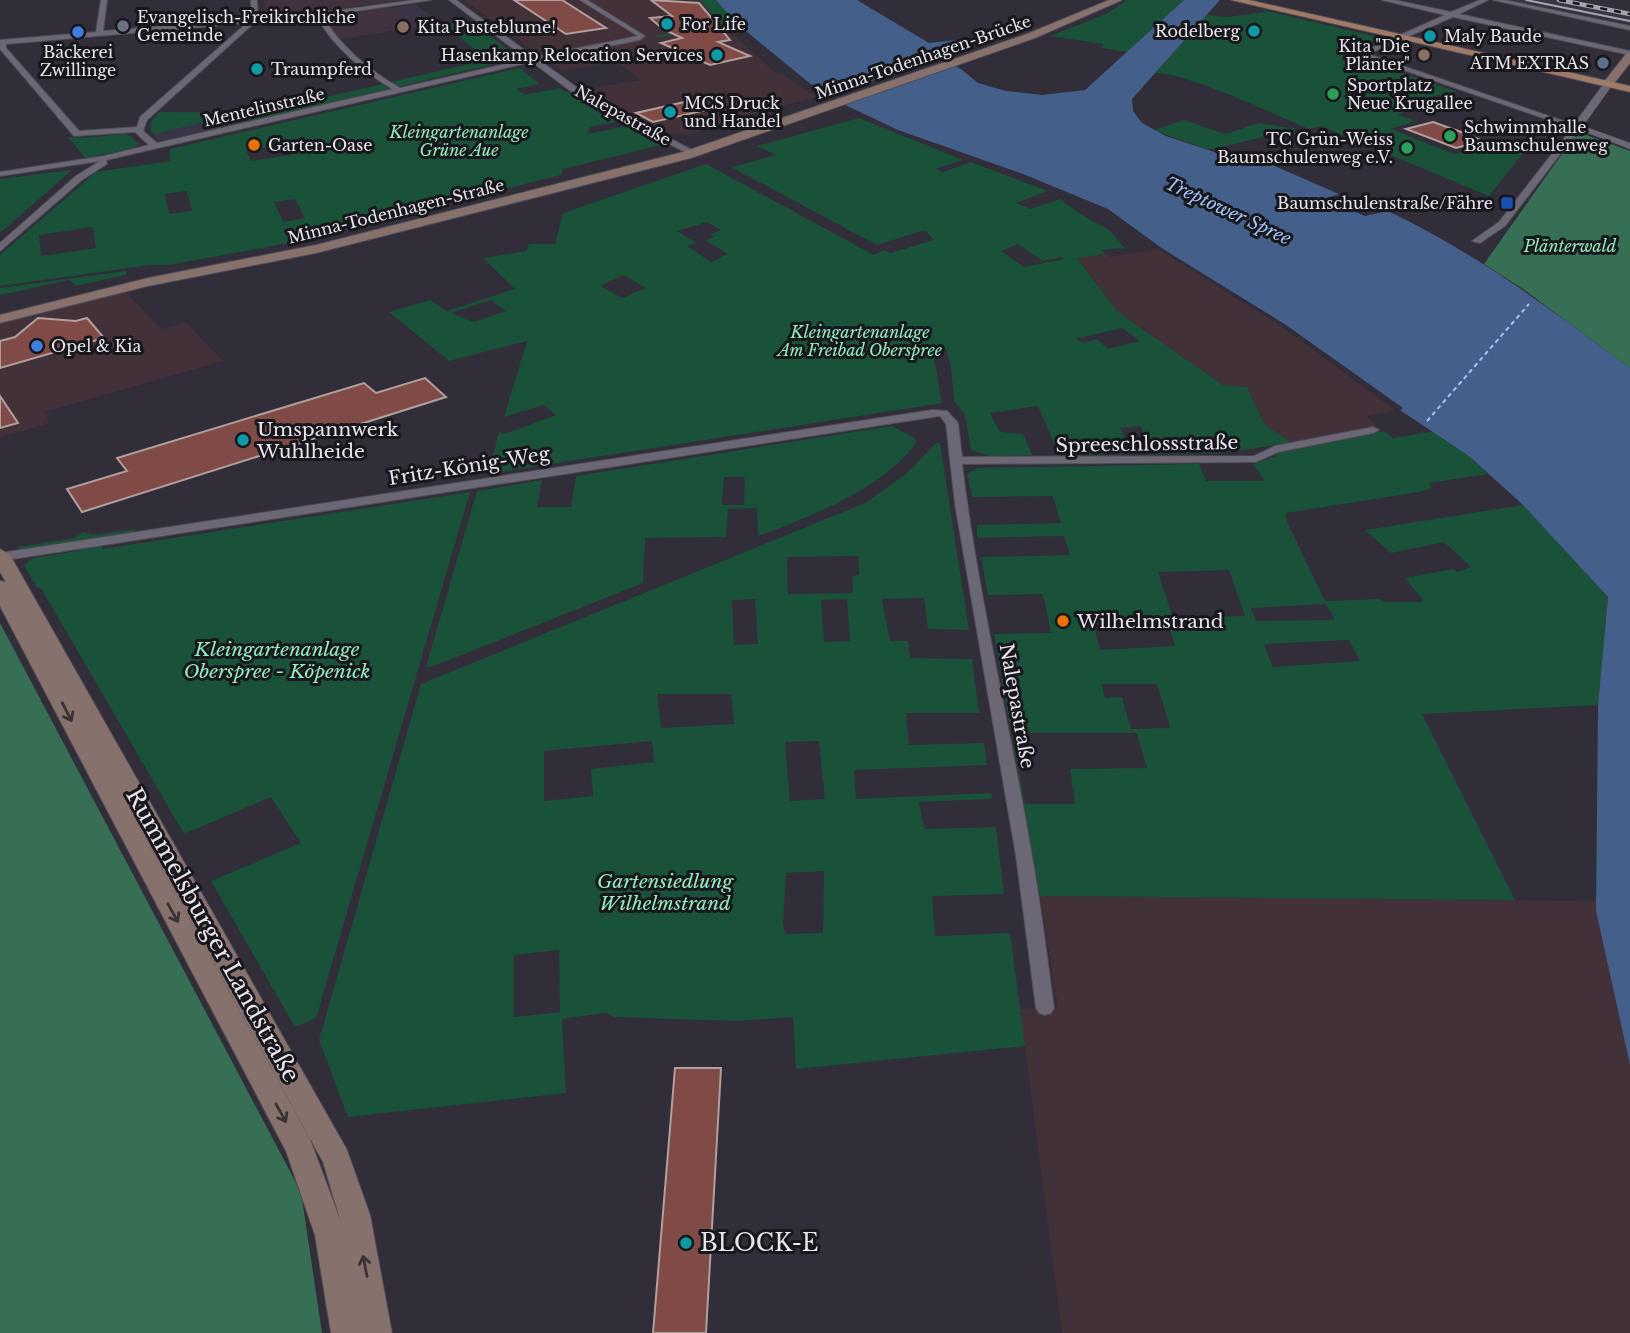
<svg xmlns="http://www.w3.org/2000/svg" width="1630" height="1333" font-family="'Libre Baskerville',serif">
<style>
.commercial{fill:#43313a}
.built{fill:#3b3446}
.education{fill:#40323f}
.green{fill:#1a5139;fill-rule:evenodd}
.forest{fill:#366f54}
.water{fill:#44608a}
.pier{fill:#312d39}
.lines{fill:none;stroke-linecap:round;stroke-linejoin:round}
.ferry{stroke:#a0c3f8;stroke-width:2;stroke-dasharray:4.5 3.5;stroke-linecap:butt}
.building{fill:#804a46;stroke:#b19f9d;stroke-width:2}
.minor-casing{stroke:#4f4b55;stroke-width:2}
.tertiary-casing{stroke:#4f4b55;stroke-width:1}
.secondary-casing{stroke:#4f4b55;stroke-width:2}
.primary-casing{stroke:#4f4b55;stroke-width:2}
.minor{fill:#6c6774;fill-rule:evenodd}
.tertiary{fill:#6c6774;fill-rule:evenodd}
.secondary{fill:#86716d;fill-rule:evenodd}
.primary{fill:#9f7a66;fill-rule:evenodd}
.tram{stroke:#a8a4ad;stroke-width:2}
.rail-casing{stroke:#a8a4ad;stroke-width:4.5}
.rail{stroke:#18171c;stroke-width:2.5;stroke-dasharray:7;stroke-linecap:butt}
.oneway{stroke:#393234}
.culture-dot{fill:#0f9aa8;stroke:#18171c;stroke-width:2.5}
.worship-dot{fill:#6b7280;stroke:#18171c;stroke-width:2.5}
.education-dot{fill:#8d6e63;stroke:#18171c;stroke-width:2.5}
.shop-dot{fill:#3f7fe0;stroke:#18171c;stroke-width:2.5}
.service-dot{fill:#5c6f8a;stroke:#18171c;stroke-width:2.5}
.leisure-dot{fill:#2e9e5b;stroke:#18171c;stroke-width:2.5}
.food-dot{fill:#e8710a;stroke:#18171c;stroke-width:2.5}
.transit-dot{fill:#1a4fb4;stroke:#18171c;stroke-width:2.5}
.labels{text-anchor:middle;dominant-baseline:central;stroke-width:6;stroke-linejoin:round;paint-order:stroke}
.far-poi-label{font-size:16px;fill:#e7e4eb;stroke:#18171c;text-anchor:start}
.far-street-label{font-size:16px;fill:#e7e4eb;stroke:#18171c}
.far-park-label{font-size:16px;font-style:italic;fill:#94ecc0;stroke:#18171c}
.far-water-label{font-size:18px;font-style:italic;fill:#a0c3f8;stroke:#18171c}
.poi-label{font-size:19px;fill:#e7e4eb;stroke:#18171c;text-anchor:start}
.street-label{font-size:19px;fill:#e7e4eb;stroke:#18171c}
.park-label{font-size:19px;font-style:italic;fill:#94ecc0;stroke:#18171c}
.near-street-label{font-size:23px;fill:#e7e4eb;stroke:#18171c}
.near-poi-label{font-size:23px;fill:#e7e4eb;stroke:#18171c;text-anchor:start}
</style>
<rect width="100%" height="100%" fill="#312d39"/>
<path class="commercial" d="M464,0H700L720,23L778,75L782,74L816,97L748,115L708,129L689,134H670L586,89L640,80L617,62L562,71Z
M1158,249L1282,327L1395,410L1366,416L1377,426L1292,443L1265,425L1247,387L1223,385L1118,312L1077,257L1107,254L1110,257Z
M126,292L161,329L186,323L223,361L44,412L49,423L0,437V324Z
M1040,896L1596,901V911L1630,1065V1333H1062L1020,1009L1058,1007Z"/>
<path class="built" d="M1513,0H1575L1630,11V24Z
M415,4L440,22L422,24L415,19L407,20L391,8Z
M243,114L253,121L167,140H158L153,134Z"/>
<path class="education" d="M264,0H407L268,17H266Z
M391,7L407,20L415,19L424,26L340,39L329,29L324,18Z"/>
<path class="green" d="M700,0H716L736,23L658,38L655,36L720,23Z
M1127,0H1184L1127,52L1101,48L1104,44L1050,36L1106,14Z
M1262,10L1382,38L1344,52L1352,56L1340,59L1353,64L1367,61L1457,92L1412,100L1416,102L1395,108L1405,112L1398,115L1415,121L1391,129L1454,154L1494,143L1523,153L1489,196L1321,126L1309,129C1276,115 1185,72 1155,73L1207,15L1227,17L1265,12Z
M470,21L519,58L253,121L243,114L153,134C146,125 153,119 160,112L256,113L487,60L480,54L484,53H479L444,25Z
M519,68L540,84L516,89L525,95L560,88L617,122L590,127L587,134L627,126L661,145L563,169L561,175L288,243L169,265H150L0,286V255L96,172L170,161V149ZM285,145L291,155L251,161L246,150ZM187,191L192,211L169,214L165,194ZM295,199L305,218L283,222L274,202ZM93,227L96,248L41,256L39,235Z
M859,118L963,160L936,169L943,172L971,162L1048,191L1016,203L1030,209L1060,199L1085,217L1108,229L1125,248L1101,250L1106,254L1077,258L1118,312L1223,385L1247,387L1265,425L1292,443L1222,453L1156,454L1140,426L1120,428L1135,454L1059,455L1038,406L990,413L1000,432L1023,434L1032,455L989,456L971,450L965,415L954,401L951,368L946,349L933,352L942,403L488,474L499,432L504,434L556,415L544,405L504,417L527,341L449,361L389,312L430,300L447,311L515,289L483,258L526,251L529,244H555L563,213L706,164L874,255L883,250L891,253L934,240L925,230L877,245L731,167L776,155L757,146ZM707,222L721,230L710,234L714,237L705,240L728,254L711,262L687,246L696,243L677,231ZM1018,244L1043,261L1062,257L1064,259L1024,267L1001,251ZM624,275L646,288L622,298L600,286ZM491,300L506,311L474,322L451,313ZM1122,328L1140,341L1108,349L1097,339L1082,343L1076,339Z
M1184,120L1225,134L1259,123L1297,129L1208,150L1154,130Z
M123,134L131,136L139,144L134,148L85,158L68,137L84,138Z
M72,170L0,233V179Z
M126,271V275L75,286L70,280L0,295V288Z
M892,426L915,438L916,443C883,489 810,517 758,536L757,508L728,509L726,537L645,538L643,583L434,666L426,667L477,491L542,480L537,507H571L576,476ZM724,477H745L744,505H722Z
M1384,431L1393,438L1435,431L1469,456L1488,474L1429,483L1432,488L1419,492L1286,513L1287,522L1325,601L1380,599L1384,602H1421L1423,600L1405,578L1453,569L1458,572L1471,567L1444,542L1391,553L1365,530L1523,505L1608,597L1598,705L1422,714L1515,900L1040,896L994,634L1051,633L1043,594L988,595L981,557L1070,555L1064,536L977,538V525L1061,523L1053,496L972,497L967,474L977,468L1199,464L1206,481H1265L1253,464L1277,456V453ZM1229,570L1245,616L1173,618L1158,572ZM1326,604L1335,620L1256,621L1251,608ZM1168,624L1175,646L1100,650L1094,625ZM1349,640L1360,661L1273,667L1264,644ZM1102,684H1157L1170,728L1131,729L1122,697L1105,698ZM1012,733H1137L1147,768L1070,769L1075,804H1025Z
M936,443H940L969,630L928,629L924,598L882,599L890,641H908L910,658L972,659L979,713H906L909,745L984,743L987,765L854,770L856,799L991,793L992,799L919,802L924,829L996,827L1004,894L932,896L935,936L1010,933L1025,1046L796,1069L793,1017L736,1021L615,1017L606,1013L562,1019L566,1093L348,1117L319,1040L421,684L865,503L906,474ZM858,556L859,575L852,576L853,593L788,594L787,557ZM755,599L758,644L734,645L732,600ZM847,599L850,641L824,642L821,600ZM731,694L734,724L661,728L657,694ZM652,741L654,762L591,769L593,796L544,801V751ZM819,741L825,799L790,801L785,742ZM824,871L823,933L785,934L783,923L786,873ZM559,950L560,1012L514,1017V955Z
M470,492L316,1018L295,1027L211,881L301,843L271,797L184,834L41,588H37L24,565L33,558L71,552L102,545V549Z
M135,529L133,533L19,550L17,547L75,538L83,532L93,535Z"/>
<path class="forest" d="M1586,135L1630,151V368L1523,289L1484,264L1574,137Z
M0,623L301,1192L322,1333H0Z"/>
<path class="water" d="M716,0H857L929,43L955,40L961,44L935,47L934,56L961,69L978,83L1006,91L1042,95L1085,90L1184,0H1220L1132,99L1133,111L1142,123L1166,136L1238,160L1254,157L1339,194L1325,199L1365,216L1388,211C1476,253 1552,310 1630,368V1065L1596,911L1598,705L1608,597L1523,505L1469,456L1400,410L1403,408L1286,325L1163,249L1108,209L1023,174L898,130L824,95L736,23Z"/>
<path class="pier" d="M942,57L949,60L830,102L822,98Z"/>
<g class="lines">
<path class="ferry" d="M1427,421L1529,304"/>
</g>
<path class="building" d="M514,0H562L606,28L566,34Z
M651,0L699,3L730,40L718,42L750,56L710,65L661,43L682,38L663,29L650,18L672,16Z
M693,100L711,109L653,122L636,113Z
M1433,122L1461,132L1483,141L1456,148L1406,129Z
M38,318L76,321L87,318L104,338L0,368V341L15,337Z
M425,378L446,397L82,512L67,489L127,471L117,458L364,383L376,393Z
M0,396L18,423L0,428Z
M675,1068H721L706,1333H653Z"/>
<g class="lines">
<g class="minor-casing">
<path id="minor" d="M101,0H107L103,31L251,19V0H257L258,18L319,13L414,0H431L323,16C338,45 372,72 400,88L527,59L449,0H456L534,57L638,36L580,0H587L645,36L640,40L539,60L590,97L698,153L691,155L584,101L532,62L106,160L107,164L82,180L0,251V243L76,176L100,161L0,176V172L104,156L149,145L135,132L74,136L0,49V40L96,32ZM317,17C332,45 365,74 393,89L157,143L143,131L147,120L255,22ZM247,23L140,117L137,127L79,131L6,48V44Z
M1382,0H1394L1451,12L1480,0H1488L1459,14L1630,51V55L1453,17L1368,54L1581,127L1505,226L1480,243L1472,241L1499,222L1572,128L1360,55V53L1445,15Z
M1493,0H1505L1630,26V30Z
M932,410L947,411L958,423L962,457L1254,456L1275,446L1373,427L1379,430L1373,433L1278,452L1256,462L962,464C978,596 1010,725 1032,856C1041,906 1047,957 1054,1008L1051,1013L1045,1015L1039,1013L1036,1008L1016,856L955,504L946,424L940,416L0,561V553Z"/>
</g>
<g class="tertiary-casing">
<path id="tertiary" d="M1605,82L1613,84L1583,126L1630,143V149L1572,127Z"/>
</g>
<g class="secondary-casing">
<path id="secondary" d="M1109,0H1122L1035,38L691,158L316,253L148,286L0,323V315L148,278L316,245L683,152L1027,34Z
M1630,53V63L1612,86H1604V82L1626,54Z
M0,549L10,555L347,1150L370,1215L392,1333H331L315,1235L286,1151L0,606V581L6,582L0,572ZM76,712L323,1162L341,1222L310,1139Z"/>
</g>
<g class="primary-casing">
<path id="primary" d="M1231,0H1249L1630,86V92Z"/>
</g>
<use href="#minor" class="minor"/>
<use href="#tertiary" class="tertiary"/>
<use href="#secondary" class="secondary"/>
<use href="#primary" class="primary"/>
<path class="tram" d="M1526,0L1630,21"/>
<g class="rail-casing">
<path id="rail" d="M1559,0L1630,14"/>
</g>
<use href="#rail" class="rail"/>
</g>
<defs><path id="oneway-shaft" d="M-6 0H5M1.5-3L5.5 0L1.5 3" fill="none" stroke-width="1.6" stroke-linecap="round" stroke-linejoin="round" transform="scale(1.75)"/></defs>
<g class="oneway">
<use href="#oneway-shaft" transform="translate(67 712) rotate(63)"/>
<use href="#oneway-shaft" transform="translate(173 913) rotate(61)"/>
<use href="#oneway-shaft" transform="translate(281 1113) rotate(61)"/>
<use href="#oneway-shaft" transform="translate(365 1266) rotate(-101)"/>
</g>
<g class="culture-dot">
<circle cx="667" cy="24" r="7"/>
<circle cx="1254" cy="31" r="7"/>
<circle cx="1430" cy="36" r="7"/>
<circle cx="717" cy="55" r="7"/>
<circle cx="257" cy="69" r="7"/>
<circle cx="670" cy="112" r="7"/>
<circle cx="243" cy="440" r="7"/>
<circle cx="686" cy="1243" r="7"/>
</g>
<circle class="worship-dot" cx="123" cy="26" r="7"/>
<g class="education-dot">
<circle cx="403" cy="27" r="7"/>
<circle cx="1424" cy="55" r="7"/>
</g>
<g class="shop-dot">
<circle cx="78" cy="32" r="7"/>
<circle cx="37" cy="346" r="7"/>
</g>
<circle class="service-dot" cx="1603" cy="63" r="7"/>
<g class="leisure-dot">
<circle cx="1333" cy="94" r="7"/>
<circle cx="1450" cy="136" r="7"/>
<circle cx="1407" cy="148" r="7"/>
</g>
<g class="food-dot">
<circle cx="254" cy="145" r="7"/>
<circle cx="1063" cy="621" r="7"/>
</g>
<rect class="transit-dot" x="1500" y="196" width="14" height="14" rx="3.5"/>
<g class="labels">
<g class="far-poi-label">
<text x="137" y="17">Evangelisch-Freikirchliche<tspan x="137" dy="18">Gemeinde</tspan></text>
<text x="681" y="24">For Life</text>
<text x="417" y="27">Kita Pusteblume!</text>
<text x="1240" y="31" text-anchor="end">Rodelberg</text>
<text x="1444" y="36">Maly Baude</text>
<text x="1410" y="46" text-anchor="end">Kita "Die<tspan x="1410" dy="18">Plänter"</tspan></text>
<text x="78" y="52" text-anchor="middle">Bäckerei<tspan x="78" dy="18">Zwillinge</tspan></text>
<text x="703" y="55" text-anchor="end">Hasenkamp Relocation Services</text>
<text x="1589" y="63" text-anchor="end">ATM EXTRAS</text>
<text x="271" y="69">Traumpferd</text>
<text x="1347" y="85">Sportplatz<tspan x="1347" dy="18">Neue Krugallee</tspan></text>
<text x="684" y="103">MCS Druck<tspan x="684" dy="18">und Handel</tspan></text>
<text x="1464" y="127">Schwimmhalle<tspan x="1464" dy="18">Baumschulenweg</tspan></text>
<text x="1393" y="139" text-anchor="end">TC Grün-Weiss<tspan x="1393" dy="18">Baumschulenweg e.V.</tspan></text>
<text x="268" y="145">Garten-Oase</text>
<text x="1493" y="203" text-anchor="end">Baumschulenstraße/Fähre</text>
<text x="51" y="346">Opel &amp; Kia</text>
</g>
<g class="far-street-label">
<text transform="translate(923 57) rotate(-19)">Minna-Todenhagen-Brücke</text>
<text transform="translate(264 107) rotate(-13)">Mentelinstraße</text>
<text transform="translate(623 115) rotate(29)">Nalepastraße</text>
<text transform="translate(396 211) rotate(-14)">Minna-Todenhagen-Straße</text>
</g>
<g class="far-park-label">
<text x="459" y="132">Kleingartenanlage<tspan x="459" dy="18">Grüne Aue</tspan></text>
<text x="1570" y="246">Plänterwald</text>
<text x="860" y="332">Kleingartenanlage<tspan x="860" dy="18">Am Freibad Oberspree</tspan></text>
</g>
<g class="far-water-label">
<text transform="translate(1228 211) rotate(25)">Treptower Spree</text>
</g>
<g class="poi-label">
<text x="257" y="429">Umspannwerk<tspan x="257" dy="22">Wuhlheide</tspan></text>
<text x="1077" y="621">Wilhelmstrand</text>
</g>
<g class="street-label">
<text transform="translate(1147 444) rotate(-1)">Spreeschlossstraße</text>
<text transform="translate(469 466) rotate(-9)">Fritz-König-Weg</text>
<text transform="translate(1017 706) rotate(80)">Nalepastraße</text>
</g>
<g class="park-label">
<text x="277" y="649">Kleingartenanlage<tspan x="277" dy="22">Oberspree - Köpenick</tspan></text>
<text x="665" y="881">Gartensiedlung<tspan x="665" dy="22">Wilhelmstrand</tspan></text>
</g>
<g class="near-street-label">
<text transform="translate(213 935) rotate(61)">Rummelsburger Landstraße</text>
</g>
<g class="near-poi-label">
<text x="700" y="1243">BLOCK-E</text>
</g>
</g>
</svg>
